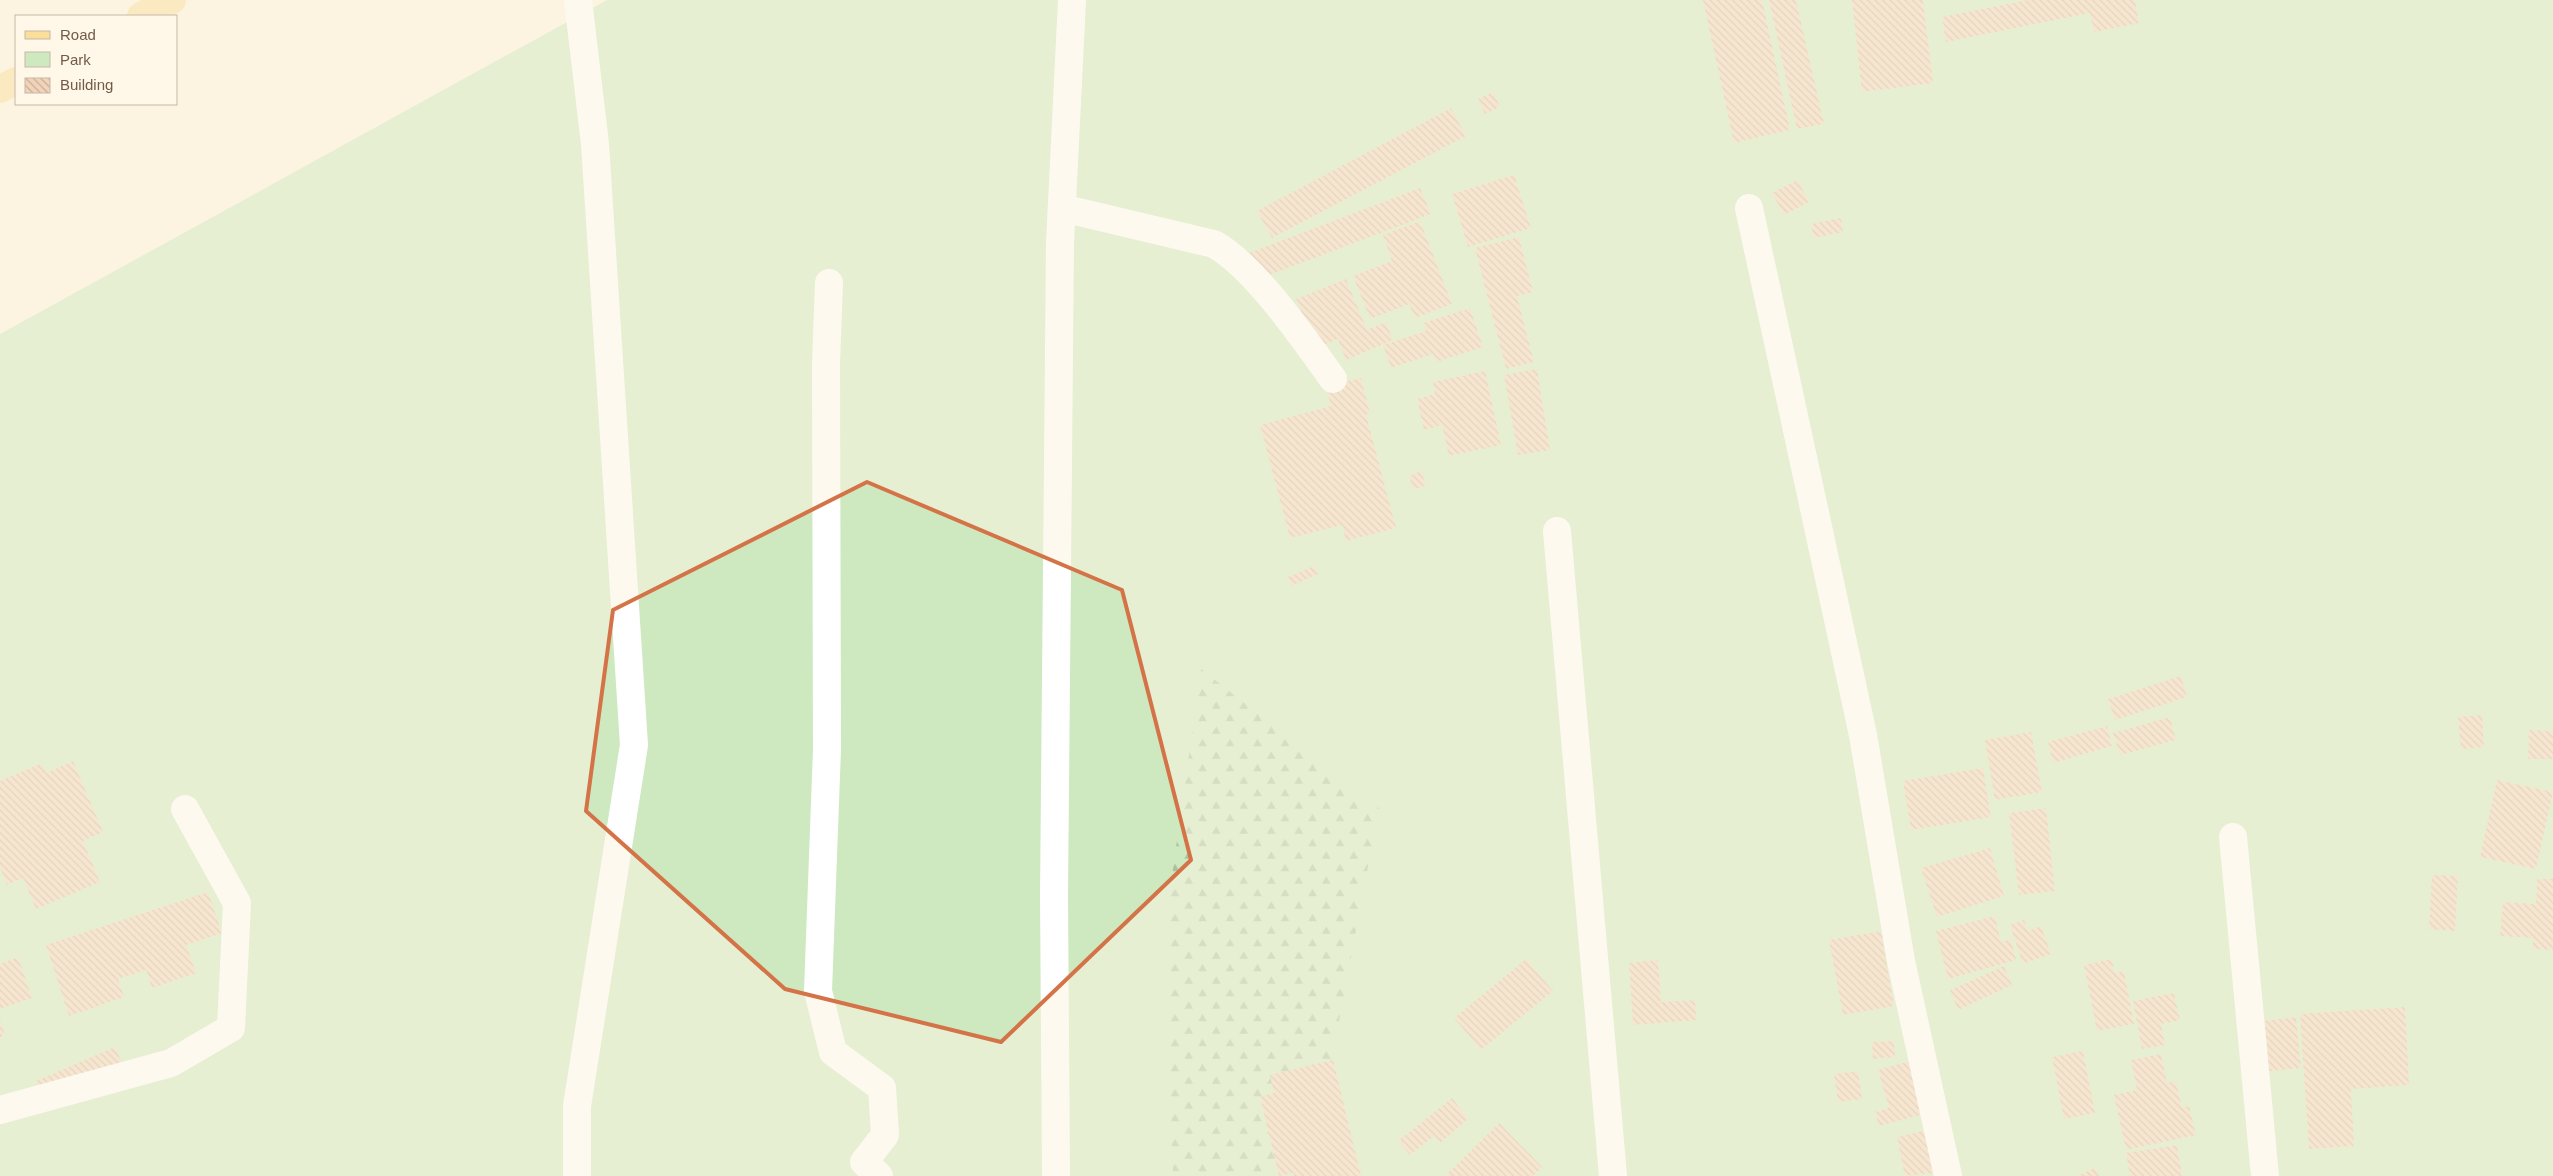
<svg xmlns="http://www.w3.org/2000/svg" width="2553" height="1176" font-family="Arial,sans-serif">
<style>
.green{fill:#cee9c0}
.forest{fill:url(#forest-firs)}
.building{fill:url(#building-back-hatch)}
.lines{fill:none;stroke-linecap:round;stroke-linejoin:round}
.minor{stroke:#fff;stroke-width:28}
.major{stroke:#fade9a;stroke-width:28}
.marked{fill:none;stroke:#d47347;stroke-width:4;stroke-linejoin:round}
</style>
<defs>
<pattern id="forest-firs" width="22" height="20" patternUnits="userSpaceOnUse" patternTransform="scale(1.25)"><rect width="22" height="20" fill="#cee9c0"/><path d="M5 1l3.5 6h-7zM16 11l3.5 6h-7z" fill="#acc09e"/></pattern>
<pattern id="building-back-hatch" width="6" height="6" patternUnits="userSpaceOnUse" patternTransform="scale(1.25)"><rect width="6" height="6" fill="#f1d4b9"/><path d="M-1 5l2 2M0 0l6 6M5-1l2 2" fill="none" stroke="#c8af98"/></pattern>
</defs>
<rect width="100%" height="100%" fill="#fcf4e1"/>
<path class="green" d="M607,0H2553V1176H0V334Z"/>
<path class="forest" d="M1201,669L1379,808L1310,1176H1173L1165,926Z"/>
<path class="building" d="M1703,0H1762L1790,130L1734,143Z
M1769,0H1796L1824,124L1797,129Z
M1852,0H1923L1933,83L1862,92Z
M2028,0H2135L2139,23L2094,32L2090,13L1946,42L1942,17Z
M1493,92L1500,107L1485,114L1478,99Z
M1451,108L1466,136L1272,238L1257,211Z
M1514,175L1531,228L1468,247L1452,194Z
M1797,180L1809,202L1784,215L1772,193Z
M1420,188L1431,214L1259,279L1249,253Z
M1841,218L1843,232L1814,238L1811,224Z
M1420,221L1452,304L1415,318L1409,304L1370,319L1353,276L1392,261L1383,235Z
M1519,237L1533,292L1517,296L1534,362L1506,369L1475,248Z
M1346,279L1367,330L1386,322L1393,340L1346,360L1338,339L1316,348L1296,299Z
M1470,308L1483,347L1436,362L1433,354L1391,368L1383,345L1426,331L1423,323Z
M1537,369L1550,450L1518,455L1504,375Z
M1485,371L1501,445L1449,456L1442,425L1424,430L1417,399L1435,394L1433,382Z
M1361,378L1370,413L1366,415L1396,528L1346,541L1342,525L1290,538L1260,425L1331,406L1326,387Z
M1421,471L1426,485L1414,490L1409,476Z
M1314,566L1318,574L1291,586L1288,577Z
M2181,676L2187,697L2115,720L2108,699Z
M2482,715L2484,747L2461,749L2458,717Z
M2170,717L2176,740L2120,755L2113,733Z
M2107,726L2112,746L2053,763L2048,742Z
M2529,730L2553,731V759H2528Z
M2031,732L2042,792L1995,800L1985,740Z
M73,761L103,832L83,841L100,882L36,909L23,878L7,885L0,868V781L42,763L46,773Z
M1983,768L1991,817L1911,830L1903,781Z
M2497,780L2553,792L2536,869L2480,857Z
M2046,808L2055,891L2019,895L2009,813Z
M1990,848L2004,896L1937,917L1921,868Z
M2432,875L2458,876L2455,931L2429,929Z
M2537,879H2553V950L2533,949V938L2500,936L2503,902L2536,904Z
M208,892L222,933L186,945L196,973L152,988L146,970L118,979L124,997L69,1016L46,945Z
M1995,916L2001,942L2011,939L2016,960L1948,979L1936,931Z
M2024,920L2028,931L2041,926L2051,954L2023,964L2010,925Z
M1881,931L1894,1006L1843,1015L1829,940Z
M18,957L32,998L0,1009V964Z
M1526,959L1553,991L1481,1050L1454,1018Z
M2112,959L2114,973L2124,971L2134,1024L2097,1031L2084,965Z
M1658,960L1661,1002L1695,1000L1696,1020L1633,1025L1629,963Z
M2004,966L2012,985L1958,1010L1950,990Z
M2174,993L2180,1020L2161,1024L2165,1045L2142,1049L2133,1001Z
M2405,1007L2409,1085L2351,1089L2354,1146L2309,1149L2300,1014Z
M2296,1017L2301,1068L2263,1072L2258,1022Z
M0,1020L5,1035L0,1037Z
M1894,1041L1895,1057L1873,1059L1872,1042Z
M115,1047L122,1063L42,1097L36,1081Z
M2083,1051L2095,1113L2064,1119L2052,1057Z
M2161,1054L2167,1083L2176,1081L2182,1108L2189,1106L2196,1135L2126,1150L2114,1095L2137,1090L2131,1060Z
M1333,1060L1361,1176H1294V1173L1279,1176L1260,1097L1274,1093L1270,1075Z
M1914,1060L1928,1113L1879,1126L1875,1112L1889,1108L1878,1070Z
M1858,1071L1862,1099L1838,1102L1834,1074Z
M1452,1098L1468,1119L1440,1143L1434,1136L1410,1155L1398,1141Z
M1499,1123L1542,1167L1533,1176H1448L1446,1175Z
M1927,1130L1936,1173L1905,1176L1897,1137Z
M2177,1145L2182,1176H2130L2126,1153Z
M2095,1168L2099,1176H2077Z"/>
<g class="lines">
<path class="minor" d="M1062,208L1214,244C1255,267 1304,339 1333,379
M1749,208L1863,735L1901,961L1948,1176
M829,283L826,364L827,749L818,991L833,1052L882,1088L885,1135L864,1162L879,1176
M1557,531L1613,1176
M2233,837L2265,1176
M0,1110L171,1063L231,1028L237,903L185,809
M577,1176V1106L634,745L595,144L578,0
M1056,1176L1054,896L1060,243L1072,0"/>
<path class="major" d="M141,16L172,0
M0,89L16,81"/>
</g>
<path d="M0 0H2553V1176H0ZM867,482L1122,590L1191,860L1001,1042L785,989L586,811L613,610Z" fill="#fcf4e1" fill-opacity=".55" fill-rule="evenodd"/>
<path class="marked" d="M867,482L1122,590L1191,860L1001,1042L785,989L586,811L613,610Z"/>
<rect x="15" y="15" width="162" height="90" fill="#fff7e7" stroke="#c7b9a8"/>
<rect x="25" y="31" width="25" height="8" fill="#fade9a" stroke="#c7b9a8"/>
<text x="60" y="40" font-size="15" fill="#735b49">Road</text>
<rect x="25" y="52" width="25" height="15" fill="#cee9c0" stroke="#c7b9a8"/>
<text x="60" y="65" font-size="15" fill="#735b49">Park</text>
<rect x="25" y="78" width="25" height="15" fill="url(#building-back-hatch)" stroke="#c7b9a8"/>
<text x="60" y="90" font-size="15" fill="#735b49">Building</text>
</svg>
